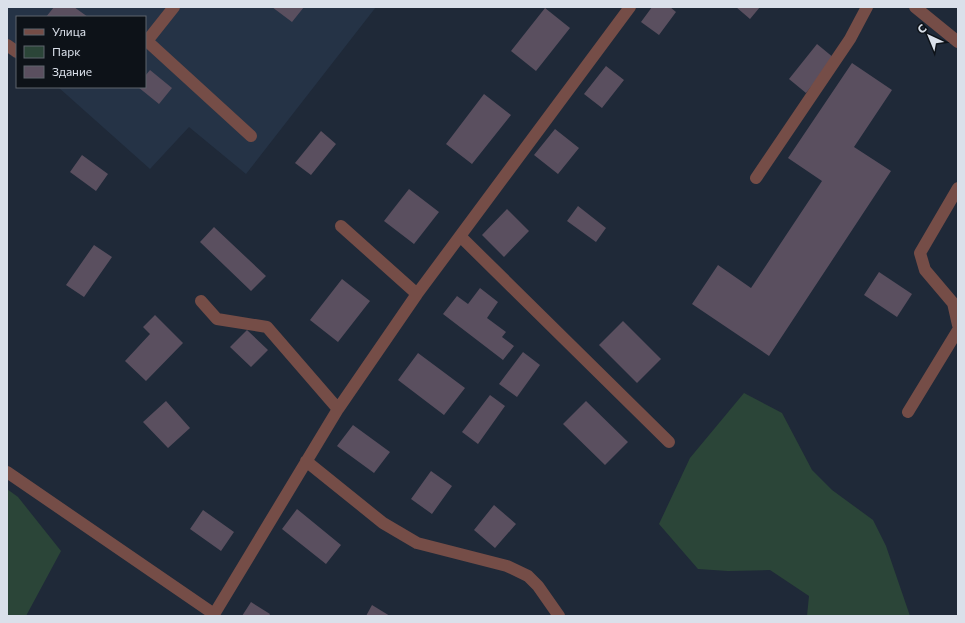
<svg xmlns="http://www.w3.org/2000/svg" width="965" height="623" font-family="Commissioner,sans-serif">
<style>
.built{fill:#253346}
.green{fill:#2b4538}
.building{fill:#5a4f5f}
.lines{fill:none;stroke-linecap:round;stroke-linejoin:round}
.minor{stroke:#754d47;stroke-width:12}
</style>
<rect width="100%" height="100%" fill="#1f2938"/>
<path class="built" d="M7,7H376L246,174L189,127L150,169L58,87H145V17H17V60L7,53Z"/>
<path class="green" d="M744,393L782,413L812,470L832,490L873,520L886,546L910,616H807L809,596L770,570L728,571L698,569L659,524L690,458Z
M7,489L18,497L61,551L26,616H7Z"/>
<path class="building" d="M54,7H74L88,17H46Z
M272,7H304L292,22Z
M652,7H670L676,12L659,35L641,22Z
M736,7H760L750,19Z
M545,8L570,28L536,71L511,51Z
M817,44L834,58L806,93L789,79Z
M852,63L892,90L854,147L891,171L769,356L692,304L718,265L751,288L822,181L788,158Z
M606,66L624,80L602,108L584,94Z
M150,70L172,88L159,104L138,87H145V76Z
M484,94L511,115L472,164L446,144Z
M555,129L579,148L558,174L534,155Z
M321,131L336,144L311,175L295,163Z
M82,155L108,174L96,191L70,172Z
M409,189L439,212L414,244L384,221Z
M578,206L606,228L596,242L567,221Z
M507,209L529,231L504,257L482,235Z
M214,227L266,276L251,291L200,242Z
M94,245L112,257L84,297L66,285Z
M879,272L912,294L897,317L864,295Z
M342,279L370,301L338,342L310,320Z
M480,288L498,302L487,318L506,332L502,337L514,346L503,360L443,314L457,296L468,304Z
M155,315L183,343L146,381L125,361L150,334L143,327Z
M623,321L661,359L637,383L599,345Z
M247,330L268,350L251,367L230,347Z
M523,352L540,365L517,397L499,384Z
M418,353L465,388L444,415L398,380Z
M490,395L505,406L478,444L462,432Z
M166,401L190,428L168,448L143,422Z
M586,401L628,442L605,465L563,424Z
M353,425L390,452L374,473L337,446Z
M431,471L452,486L432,514L411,499Z
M494,505L516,524L495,548L474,530Z
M297,509L341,545L326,564L282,529Z
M203,510L234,532L221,551L190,529Z
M251,602L270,614L269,616H242Z
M372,605L390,616H366Z"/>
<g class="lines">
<path class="minor" d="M174,7L147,41L251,136
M915,7L958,42
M7,45L17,52
M756,178L850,39L867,7
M958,188L920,253L925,270L953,303L958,325
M341,226L417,294
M460,236L669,442
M201,301L217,319L267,327L338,409
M908,412L958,330
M306,461L383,523L417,543L507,566L528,576L538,586L559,616
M7,472L214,614
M213,616L338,409L417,294L630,7"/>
</g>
<rect width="965" height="623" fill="none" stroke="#dae0ea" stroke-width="16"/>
<rect x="16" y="16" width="130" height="72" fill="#0d1218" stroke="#5f646c"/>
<rect x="24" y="29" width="20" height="6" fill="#754d47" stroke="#5f646c"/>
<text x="52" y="36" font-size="12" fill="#dae0ea">Улица</text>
<rect x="24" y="46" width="20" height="12" fill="#2b4538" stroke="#5f646c"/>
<text x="52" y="56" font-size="12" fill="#dae0ea">Парк</text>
<rect x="24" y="66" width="20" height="12" fill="#5a4f5f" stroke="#5f646c"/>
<text x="52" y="76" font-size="12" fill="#dae0ea">Здание</text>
<g transform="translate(929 36) rotate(316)" stroke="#0d1218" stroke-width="3" paint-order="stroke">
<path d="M0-3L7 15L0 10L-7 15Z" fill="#dae0ea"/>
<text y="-6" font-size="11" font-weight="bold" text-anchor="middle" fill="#dae0ea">С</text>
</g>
</svg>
